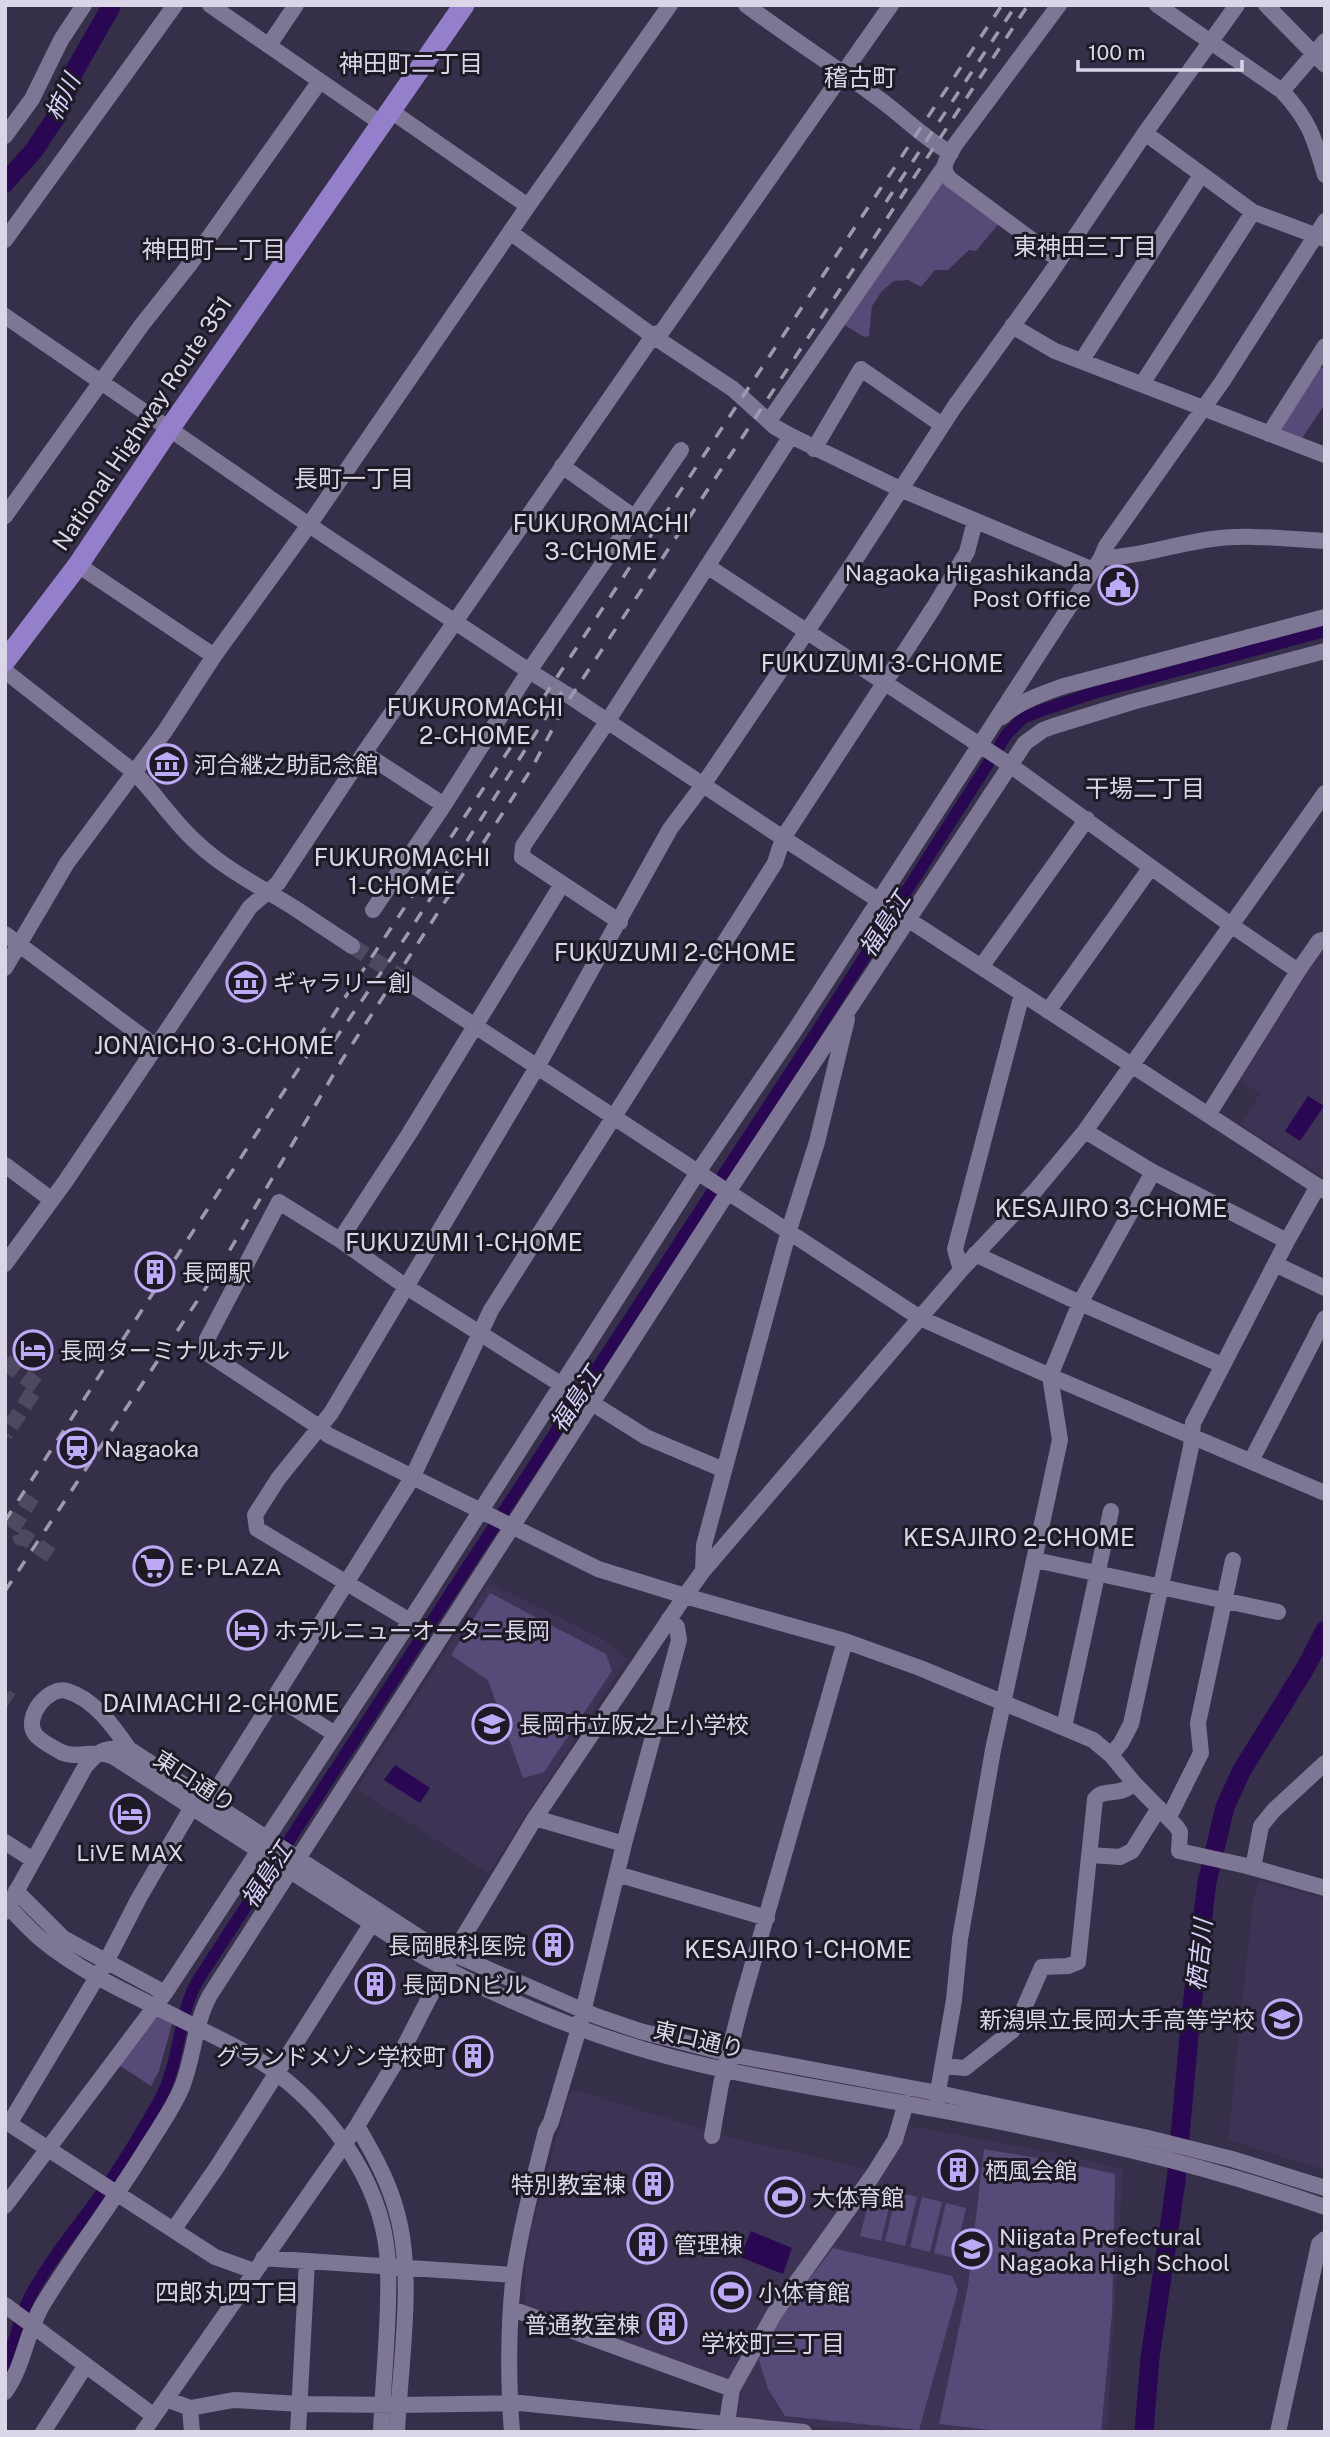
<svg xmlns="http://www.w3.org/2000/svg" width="1330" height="2437" font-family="'Public Sans','Noto Sans JP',sans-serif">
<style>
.built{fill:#3d3455}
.green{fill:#574a78}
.water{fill:#290753}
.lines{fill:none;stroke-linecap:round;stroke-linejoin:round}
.canal{stroke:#290753;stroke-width:12}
.river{stroke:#290753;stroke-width:19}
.minor-tunnel{stroke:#4f4861;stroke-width:16;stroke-dasharray:16 8;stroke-linecap:butt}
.minor{stroke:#7e7695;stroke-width:16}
.highway{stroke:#947fcb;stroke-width:21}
.rail{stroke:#9f99ae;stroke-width:3.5;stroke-dasharray:12 12;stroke-linecap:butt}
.labels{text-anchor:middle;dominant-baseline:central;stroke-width:6;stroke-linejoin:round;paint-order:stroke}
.street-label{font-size:23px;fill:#dad6e7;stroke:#1d1a26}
.poi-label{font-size:23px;fill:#dad6e7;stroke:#1d1a26;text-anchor:start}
.neighbourhood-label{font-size:24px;fill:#dad6e7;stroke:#1d1a26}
.water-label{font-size:24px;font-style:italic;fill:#dad0fc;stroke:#1d1a26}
</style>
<rect width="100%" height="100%" fill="#362f49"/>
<path class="built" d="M1325,946V1178L1241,1124L1260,1094L1237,1078L1320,948Z
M489,1583L604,1640L627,1659L488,1873L357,1789Z
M1260,1881L1325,1899V2170L1228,2140L1253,1899Z
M575,2090L720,2135L870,2170L729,2383L525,2310L526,2268L531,2230L569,2094Z
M910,2126L1070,2156L1123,2169L1107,2432H869L736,2418L742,2388L776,2319L876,2179Z"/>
<path class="green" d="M938,178L1001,221L976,251L969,250L948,270H935L921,287L908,280L894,281L882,291L872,306L869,336L864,337L838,321Z
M1319,367L1325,369V404L1302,438L1280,429Z
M490,1593L606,1654L612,1671L544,1772L523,1778L488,1680L451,1655Z
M158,2016L172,2024L159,2071L151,2086L119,2065Z
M984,2149L1061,2162L1115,2174L1112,2314L1101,2432H1009L939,2424L968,2286Z
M873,2186L893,2191L881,2241L860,2236Z
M897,2192L917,2197L905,2246L885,2241Z
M922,2197L942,2202L930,2252L910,2247Z
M946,2203L966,2208L954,2258L934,2253Z
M833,2248L952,2276L958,2290L919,2430L785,2416L768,2389L759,2360L778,2321Z"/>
<path class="water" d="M1308,1096L1324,1106L1300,1141L1285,1131Z
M395,1765L430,1788L420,1803L384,1780Z
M751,2231L792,2248L783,2274L740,2257Z"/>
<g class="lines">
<path class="canal" d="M5,2368C15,2343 19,2316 32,2293C50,2260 74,2231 96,2201C119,2170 140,2135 159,2101C181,2061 177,2017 198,1980L810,1042L1007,734L1023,718L1043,710L1090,694L1325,631"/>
<path class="river" d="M5,183L35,149L56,117L75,70L112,5
M1144,2432L1150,2358L1176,2181L1191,2014L1207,1882L1225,1807L1242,1770L1306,1667L1325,1630"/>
<path class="minor-tunnel" d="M352,946L402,978
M5,1362L37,1386L5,1435
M12,1529L32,1497
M20,1534L21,1538L24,1537L52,1556
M5,1697L11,1701"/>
<path class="minor" d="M210,5L381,123
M746,5C791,38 837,68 882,101C905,118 926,140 951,153
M1157,5L1282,91L1325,41
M1266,5L1325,65
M269,45L296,5
M1282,91C1309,120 1314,137 1325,175
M391,111L528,206
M1145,133L1253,212L1325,239
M5,136L32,99L61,40L84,5
M510,232L653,336L733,389L775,427L791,436L900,489L1093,570
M5,240L175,5
M1059,260L951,180C938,168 948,158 955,145L1059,5
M5,316L309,525L529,671L571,697L783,838L1325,1191
M1012,326L1055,351L1325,455
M1082,360L1201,175
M1142,384L1253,212
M769,421L944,167
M1269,434L1325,346
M814,449L861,369L942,425
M562,466L634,517
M5,516L141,326L190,264L320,81
M1101,558C1139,557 1174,544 1212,539C1249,534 1287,539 1325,541
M78,565L214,656
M707,566L1010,765L1231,925L1298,971
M5,671L134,772C156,794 172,820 195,841C224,869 259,886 293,907C313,920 332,933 352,946
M1002,717C1020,701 1042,694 1064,686L1325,617
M364,753L444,805
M373,910L444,805L529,671L681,450
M620,922L522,857L523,846L607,722L791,436
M5,934L155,1046
M981,967L1087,819
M5,968L67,863L165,731L214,656L309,525L528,206L670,5
M402,978L920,1318L1050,1376L1325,1493
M1048,1011L1151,867
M1208,1115L1298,971L1319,941L1325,939
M1085,1131L1153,1172L1287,1241
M5,1165L52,1200
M340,1240L409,1134L562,884
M975,1254L1080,1303L1222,1365
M5,1264L65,1182L250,907L278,883L364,753L653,336L663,330L891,5
M1275,1264L1325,1288
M961,1270L955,1249L1022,994
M562,1385L405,1286L340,1240L279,1202L207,1339V1353L319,1427L328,1435L598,1569L685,1596L845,1641L920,1668L1093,1740L1111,1755L1134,1783L1176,1826L1180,1832L1179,1851L1247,1866L1325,1888
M592,1403L646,1437L724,1470
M1251,1461L1325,1318
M1035,1560L1278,1612
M703,1571L704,1545L789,1230L817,1142L847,1019
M410,1621L257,1529L255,1515L278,1479L331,1413L537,1067L670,829L703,785L851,566L955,406L1048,277L1145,133L1237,5
M275,1696L335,1734
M1064,1727L1111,1511
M129,1749C114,1727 94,1699 67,1691C49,1685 23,1717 35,1734C40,1741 54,1748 61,1752C77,1760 94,1748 114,1757L419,1954C496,1998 589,2036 674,2058C760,2080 848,2092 934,2109C1067,2134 1198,2162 1325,2207
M1111,1755L1121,1743L1131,1724L1191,1447L1193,1423L1287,1241L1318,1186
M202,1813L412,1478L491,1310L775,863L783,838L934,607L967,552L975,521
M1169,1817L1201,1753L1198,1723L1233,1560
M535,1818L624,1844
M5,1842L33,1860
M1090,1855L1120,1857L1132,1851L1159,1808
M1253,1868L1261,1826L1274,1810L1325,1763
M617,1874L767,1918
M16,1891L63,1938L165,1993
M8,1906C19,1918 30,1930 42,1940C86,1976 140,1998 190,2024C219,2039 252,2053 278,2074C337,2120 386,2190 388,2267C390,2321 383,2377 381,2432
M5,1912L85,1767C100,1749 105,1747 129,1749L428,1943L596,2016L640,2031L729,2054L938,2093L1144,2137L1232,2159L1325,2188
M944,2066L965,2068L1012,2031L1020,2017L1042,1967L1068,1966L1078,1962L1095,1799C1105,1787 1119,1798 1134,1783
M936,2103L954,2000L960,1939L993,1750L1060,1440L1050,1376L1080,1303L1153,1172
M5,2121L215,2257L254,2271
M9,2124L106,1962L139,1898L192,1807
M357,2126C373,2153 389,2182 397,2213C415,2278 400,2364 397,2432
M712,2136L721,2084L741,2005L845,1641
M5,2206L165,1993L410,1621L698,1172L795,1030L1101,558L1106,546L1222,382L1325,221
M174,2229L217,2167L372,1923
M263,2258L514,2275
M5,2305L154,2416
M512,2309L732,2389
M5,2392C24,2366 26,2332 43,2304C76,2250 114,2201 147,2147C159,2128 173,2108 182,2087C194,2057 194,2024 210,1995L728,1192L1025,743L1043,730L1054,726L1132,702L1325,651
M166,2399L190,2408L234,2400L300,2404L398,2405L520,2403L804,2432
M190,2408L192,2432
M727,2423L732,2389L774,2314L873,2175L895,2140L906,2103
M43,2432L86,2365
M143,2432L357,2126L401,2053L444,1969L535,1818L685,1596L703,1571L961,1270L1035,1191L1085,1131L1325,793
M298,2432L307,2261
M512,2432C508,2385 508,2321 514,2274C521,2226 534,2179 546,2131L551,2122L579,2028L624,1844L679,1640L677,1627L669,1619
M1278,2432L1319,2244L1325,2239"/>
<path class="highway" d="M5,661L78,565L170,428L464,5"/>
<path class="rail" d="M886,202L1016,5
M334,1041L407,935L562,692
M5,1521L340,1005L1002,5
M5,1591L221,1265L342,1060L532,768L564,707L1028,5"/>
</g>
<defs>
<g id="civic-ring" transform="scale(2.0125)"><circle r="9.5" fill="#1d1a26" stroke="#bda9f5" stroke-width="1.5"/><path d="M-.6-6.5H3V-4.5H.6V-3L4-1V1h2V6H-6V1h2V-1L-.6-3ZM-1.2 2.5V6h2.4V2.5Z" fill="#bda9f5"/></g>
<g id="museum-ring" transform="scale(2.0125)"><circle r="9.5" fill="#1d1a26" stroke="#bda9f5" stroke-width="1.5"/><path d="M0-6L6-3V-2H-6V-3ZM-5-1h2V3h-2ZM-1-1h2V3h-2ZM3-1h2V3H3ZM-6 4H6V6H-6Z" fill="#bda9f5"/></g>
<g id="building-ring" transform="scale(2.0125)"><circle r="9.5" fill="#1d1a26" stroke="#bda9f5" stroke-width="1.5"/><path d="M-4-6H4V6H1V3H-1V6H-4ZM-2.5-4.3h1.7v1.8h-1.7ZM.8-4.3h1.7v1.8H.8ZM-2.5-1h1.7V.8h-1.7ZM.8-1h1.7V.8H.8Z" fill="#bda9f5"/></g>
<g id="hotel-ring" transform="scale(2.0125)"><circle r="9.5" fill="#1d1a26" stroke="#bda9f5" stroke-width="1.5"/><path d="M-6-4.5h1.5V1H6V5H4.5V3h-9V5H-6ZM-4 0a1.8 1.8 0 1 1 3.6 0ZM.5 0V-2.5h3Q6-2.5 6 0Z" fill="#bda9f5"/></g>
<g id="station-ring" transform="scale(2.0125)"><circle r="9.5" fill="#1d1a26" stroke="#bda9f5" stroke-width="1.5"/><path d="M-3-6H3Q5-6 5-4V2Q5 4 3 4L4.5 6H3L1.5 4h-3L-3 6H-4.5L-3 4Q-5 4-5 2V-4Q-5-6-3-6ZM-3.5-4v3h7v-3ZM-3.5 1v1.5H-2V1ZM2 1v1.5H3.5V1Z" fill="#bda9f5"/></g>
<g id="supermarket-ring" transform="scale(2.0125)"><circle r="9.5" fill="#1d1a26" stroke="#bda9f5" stroke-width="1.5"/><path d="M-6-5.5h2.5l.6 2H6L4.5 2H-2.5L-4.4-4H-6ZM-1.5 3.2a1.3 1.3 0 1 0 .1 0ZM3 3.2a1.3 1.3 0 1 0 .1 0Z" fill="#bda9f5"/></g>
<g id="school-ring" transform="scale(2.0125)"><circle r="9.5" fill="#1d1a26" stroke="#bda9f5" stroke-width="1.5"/><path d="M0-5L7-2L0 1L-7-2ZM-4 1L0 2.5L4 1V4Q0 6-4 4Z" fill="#bda9f5"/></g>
<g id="stadium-ring" transform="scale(2.0125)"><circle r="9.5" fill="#1d1a26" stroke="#bda9f5" stroke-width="1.5"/><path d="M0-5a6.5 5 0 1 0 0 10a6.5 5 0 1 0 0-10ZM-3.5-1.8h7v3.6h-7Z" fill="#bda9f5"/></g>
</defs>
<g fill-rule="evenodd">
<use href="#civic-ring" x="1118" y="585"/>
<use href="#museum-ring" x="167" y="764"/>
<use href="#museum-ring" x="246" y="982"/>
<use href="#building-ring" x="155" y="1272"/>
<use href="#hotel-ring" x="33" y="1350"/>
<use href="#station-ring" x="77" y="1448"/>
<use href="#supermarket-ring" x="153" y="1566"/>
<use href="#hotel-ring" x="247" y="1630"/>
<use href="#school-ring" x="492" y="1724"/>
<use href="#hotel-ring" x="130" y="1814"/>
<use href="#building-ring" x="553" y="1945"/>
<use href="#building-ring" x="375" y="1984"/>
<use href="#school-ring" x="1282" y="2019"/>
<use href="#building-ring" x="473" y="2056"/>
<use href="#building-ring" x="958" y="2170"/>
<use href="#building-ring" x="653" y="2184"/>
<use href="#stadium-ring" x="785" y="2197"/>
<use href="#building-ring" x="647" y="2244"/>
<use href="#school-ring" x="972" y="2249"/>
<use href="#stadium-ring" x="731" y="2292"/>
<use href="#building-ring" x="667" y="2324"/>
</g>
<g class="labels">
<g class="street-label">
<text transform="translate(142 423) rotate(-56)">National Highway Route 351</text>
<text transform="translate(195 1781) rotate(33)">東口通り</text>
<text transform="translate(699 2039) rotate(13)">東口通り</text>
</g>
<g class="poi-label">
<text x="1091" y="572" text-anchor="end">Nagaoka Higashikanda<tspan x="1091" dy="26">Post Office</tspan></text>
<text x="194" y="764">河合継之助記念館</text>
<text x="273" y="982">ギャラリー創</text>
<text x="182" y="1272">長岡駅</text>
<text x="60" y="1350">長岡ターミナルホテル</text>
<text x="104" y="1448">Nagaoka</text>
<text x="180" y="1566">E･PLAZA</text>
<text x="274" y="1630">ホテルニューオータニ長岡</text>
<text x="519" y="1724">長岡市立阪之上小学校</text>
<text x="130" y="1852" text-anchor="middle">LiVE MAX</text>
<text x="526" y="1945" text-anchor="end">長岡眼科医院</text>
<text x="402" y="1984">長岡DNビル</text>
<text x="1255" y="2019" text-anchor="end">新潟県立長岡大手高等学校</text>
<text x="446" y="2056" text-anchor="end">グランドメゾン学校町</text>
<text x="985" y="2170">栖風会館</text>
<text x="626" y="2184" text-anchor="end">特別教室棟</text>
<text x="812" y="2197">大体育館</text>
<text x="999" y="2236">Niigata Prefectural<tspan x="999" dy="26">Nagaoka High School</tspan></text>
<text x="674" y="2244">管理棟</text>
<text x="758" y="2292">小体育館</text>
<text x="640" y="2324" text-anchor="end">普通教室棟</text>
</g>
<g class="neighbourhood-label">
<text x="411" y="63">神田町二丁目</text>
<text x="860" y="77">稽古町</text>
<text x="1085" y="246">東神田三丁目</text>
<text x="214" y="249">神田町一丁目</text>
<text x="354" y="478">長町一丁目</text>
<text x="601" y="523">FUKUROMACHI<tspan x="601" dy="28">3-CHOME</tspan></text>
<text x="882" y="663">FUKUZUMI 3-CHOME</text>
<text x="475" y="707">FUKUROMACHI<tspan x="475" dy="28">2-CHOME</tspan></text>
<text x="1145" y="788">干場二丁目</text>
<text x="402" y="857">FUKUROMACHI<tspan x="402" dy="28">1-CHOME</tspan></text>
<text x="675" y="952">FUKUZUMI 2-CHOME</text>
<text x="214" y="1045">JONAICHO 3-CHOME</text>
<text x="1111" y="1208">KESAJIRO 3-CHOME</text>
<text x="464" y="1242">FUKUZUMI 1-CHOME</text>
<text x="1019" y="1537">KESAJIRO 2-CHOME</text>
<text x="221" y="1703">DAIMACHI 2-CHOME</text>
<text x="798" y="1949">KESAJIRO 1-CHOME</text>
<text x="227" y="2292">四郎丸四丁目</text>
<text x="773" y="2343">学校町三丁目</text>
</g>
<g class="water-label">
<text transform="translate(62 97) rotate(-64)">柿川</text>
<text transform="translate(884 924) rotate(-57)">福島江</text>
<text transform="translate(575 1399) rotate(-57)">福島江</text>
<text transform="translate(266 1875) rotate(-57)">福島江</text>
<text transform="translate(1199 1955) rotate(-84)">栖吉川</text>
</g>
</g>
<rect width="1330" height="2437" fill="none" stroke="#dad6e7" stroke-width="14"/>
<path d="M1078 60v10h164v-10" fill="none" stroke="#dad6e7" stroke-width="3.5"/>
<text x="1088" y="60" font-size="21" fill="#dad6e7" stroke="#1d1a26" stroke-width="5" paint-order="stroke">100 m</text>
</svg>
